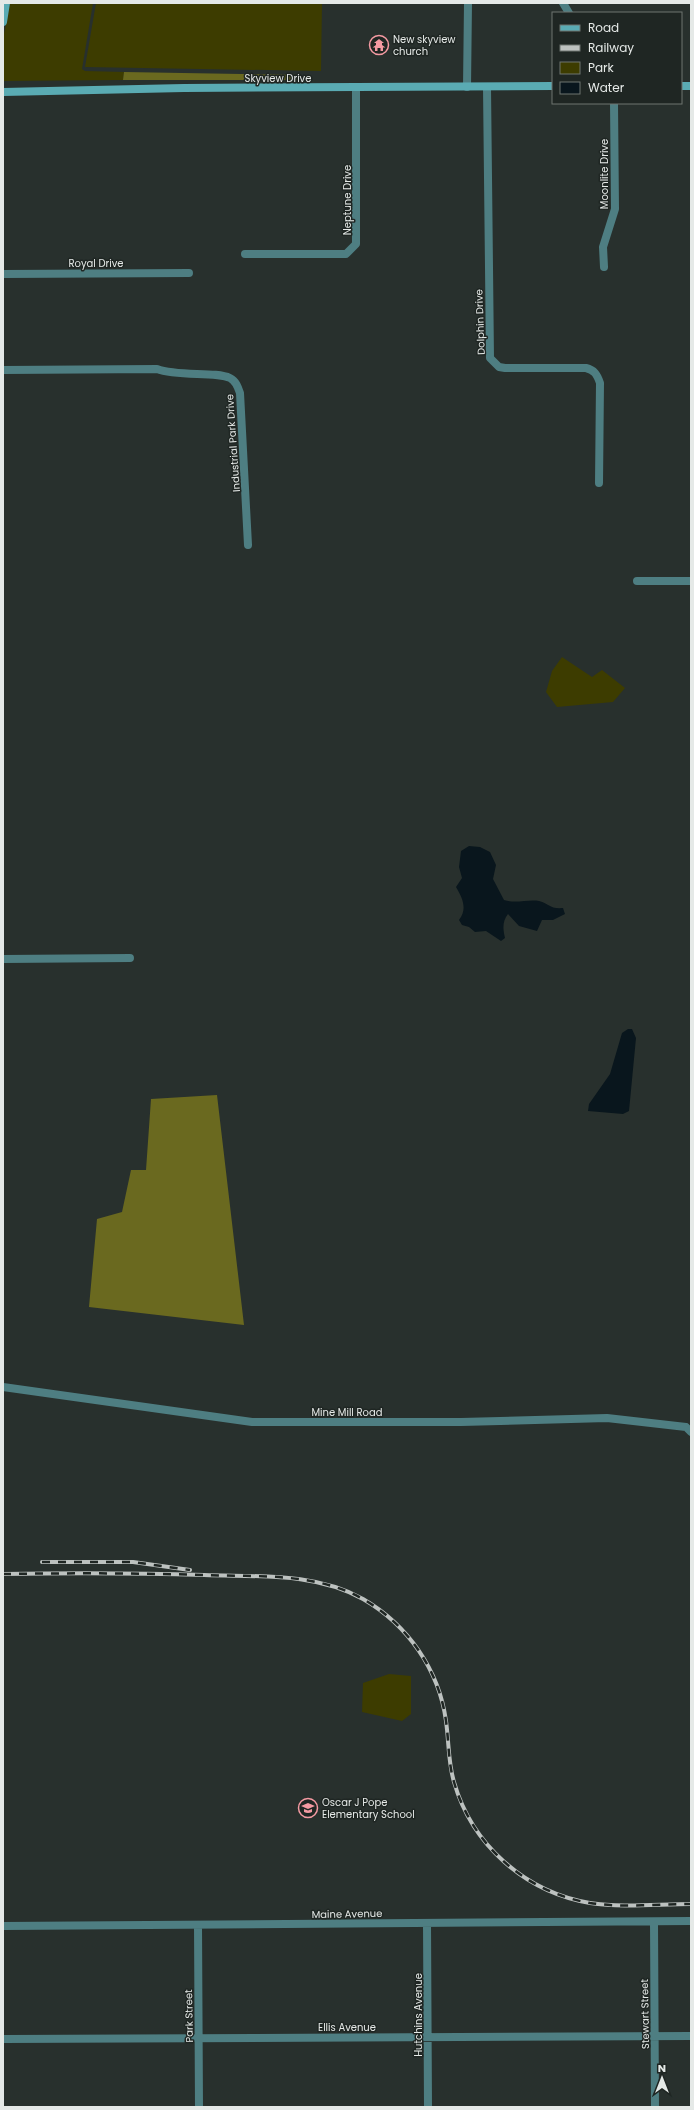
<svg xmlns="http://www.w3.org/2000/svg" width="694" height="2110" font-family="Poppins,sans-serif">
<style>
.green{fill:#3d3c00}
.forest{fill:#6a691f}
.water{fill:#09161d}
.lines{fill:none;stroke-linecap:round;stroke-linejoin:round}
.street{stroke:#4e7e82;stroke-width:8}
.secondary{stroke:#5aabb3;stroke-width:8}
.rail-casing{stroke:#bdc2c0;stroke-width:4}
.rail{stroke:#1f2623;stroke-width:2.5;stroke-dasharray:8;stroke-linecap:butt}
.labels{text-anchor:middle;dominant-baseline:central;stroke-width:3;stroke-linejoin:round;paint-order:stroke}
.poi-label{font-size:10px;fill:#e5e9e7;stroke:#1f2623;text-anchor:start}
.street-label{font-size:10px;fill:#e5e9e7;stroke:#1f2623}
</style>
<rect width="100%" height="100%" fill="#28302d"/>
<path class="green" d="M10,3H93L82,69L85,71L124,72L123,80L3,81V39Z
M96,3H322L321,71L85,67Z
M562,657L592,677L602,670L625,688L613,702L557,707L546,692L552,671Z
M389,1674L411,1676V1714L402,1721L362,1712L363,1683Z"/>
<path class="forest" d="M124,72L301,75V80H123Z
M217,1095L244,1325L89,1307L97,1219L122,1212L131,1170H146L151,1099Z"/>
<path class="water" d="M469,846L480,847L490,852L496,865L493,879L504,900C516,904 528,899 539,901C550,904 549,909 563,908L565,914L553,920H542L537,931L519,926L508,914C502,922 503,929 505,938L501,941L486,931L475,932L469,927L462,925L459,920C468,909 462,897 456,887L462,878L459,867L461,851Z
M628,1029H632L636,1038L629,1111L623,1114L588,1111L589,1104L610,1074L622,1033Z"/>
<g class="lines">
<path class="street" d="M563,3L569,13
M467,87L468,3
M487,87L490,358L499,367L505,368H586C594,370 597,374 600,383L599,483
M245,254H346L356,244V88
M604,267L603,247L615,209L614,103
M3,274L189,273
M3,370L157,369C178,377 215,371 230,378C236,381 238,387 240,393L248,545
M637,581H691
M3,959L130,958
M3,1387L252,1422H461L607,1418L686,1427L691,1432
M654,1922L655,2107
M427,1923L428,2107
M198,1925L199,2107
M3,1926L691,1921
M3,2039L691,2036"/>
<path class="secondary" d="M3,22L6,3
M681,86H691
M3,92L184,88L553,86"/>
<g class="rail-casing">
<path id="rail" d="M42,1562H133L190,1570
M3,1574C70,1573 137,1573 204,1575C258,1577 315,1572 363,1599C408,1625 439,1670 446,1721C449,1742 448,1762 454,1782C472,1845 525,1892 590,1903C623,1908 658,1904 691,1904"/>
</g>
<use href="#rail" class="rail"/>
</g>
<defs>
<g id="temple-ring" transform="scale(1)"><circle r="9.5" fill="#1f2623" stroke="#f49aa2" stroke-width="1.5"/><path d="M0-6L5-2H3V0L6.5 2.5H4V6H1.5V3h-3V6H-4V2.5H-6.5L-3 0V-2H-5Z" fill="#f49aa2"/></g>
<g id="school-ring" transform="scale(1)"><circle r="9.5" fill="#1f2623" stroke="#f49aa2" stroke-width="1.5"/><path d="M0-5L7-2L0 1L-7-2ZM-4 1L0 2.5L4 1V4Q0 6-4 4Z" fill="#f49aa2"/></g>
</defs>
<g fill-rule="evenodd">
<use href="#temple-ring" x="379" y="45"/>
<use href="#school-ring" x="308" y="1808"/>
</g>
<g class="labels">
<g class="poi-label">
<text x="393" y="39">New skyview<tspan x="393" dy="12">church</tspan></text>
<text x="322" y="1802">Oscar J Pope<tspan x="322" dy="12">Elementary School</tspan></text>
</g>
<g class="street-label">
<text x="278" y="78">Skyview Drive</text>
<text transform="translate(604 174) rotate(-90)">Moonlite Drive</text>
<text transform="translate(347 200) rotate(-90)">Neptune Drive</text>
<text x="96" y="263">Royal Drive</text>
<text transform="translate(480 322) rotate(-92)">Dolphin Drive</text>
<text transform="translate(233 443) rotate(-94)">Industrial Park Drive</text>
<text x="347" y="1412">Mine Mill Road</text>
<text transform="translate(347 1914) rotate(-1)">Maine Avenue</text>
<text transform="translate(645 2014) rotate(-91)">Stewart Street</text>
<text transform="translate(418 2015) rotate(-90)">Hutchins Avenue</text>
<text transform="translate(189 2016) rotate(-91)">Park Street</text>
<text x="347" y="2027">Ellis Avenue</text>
</g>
</g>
<rect width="694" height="2110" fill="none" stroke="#e5e9e7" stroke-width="8"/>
<rect x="552" y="12" width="130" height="92" fill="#1f2623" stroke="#6e7471"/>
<rect x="560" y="25" width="20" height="6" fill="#5aabb3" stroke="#6e7471"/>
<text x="588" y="32" font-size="12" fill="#e5e9e7">Road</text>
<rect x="560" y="45" width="20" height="6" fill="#bdc2c0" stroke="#6e7471"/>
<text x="588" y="52" font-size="12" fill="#e5e9e7">Railway</text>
<rect x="560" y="62" width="20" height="12" fill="#3d3c00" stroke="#6e7471"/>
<text x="588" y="72" font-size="12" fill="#e5e9e7">Park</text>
<rect x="560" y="82" width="20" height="12" fill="#09161d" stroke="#6e7471"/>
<text x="588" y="92" font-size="12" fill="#e5e9e7">Water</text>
<g transform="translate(662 2078)" stroke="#1f2623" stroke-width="3" paint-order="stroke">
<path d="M0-3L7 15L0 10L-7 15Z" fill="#e5e9e7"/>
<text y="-6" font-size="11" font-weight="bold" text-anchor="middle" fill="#e5e9e7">N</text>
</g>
</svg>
